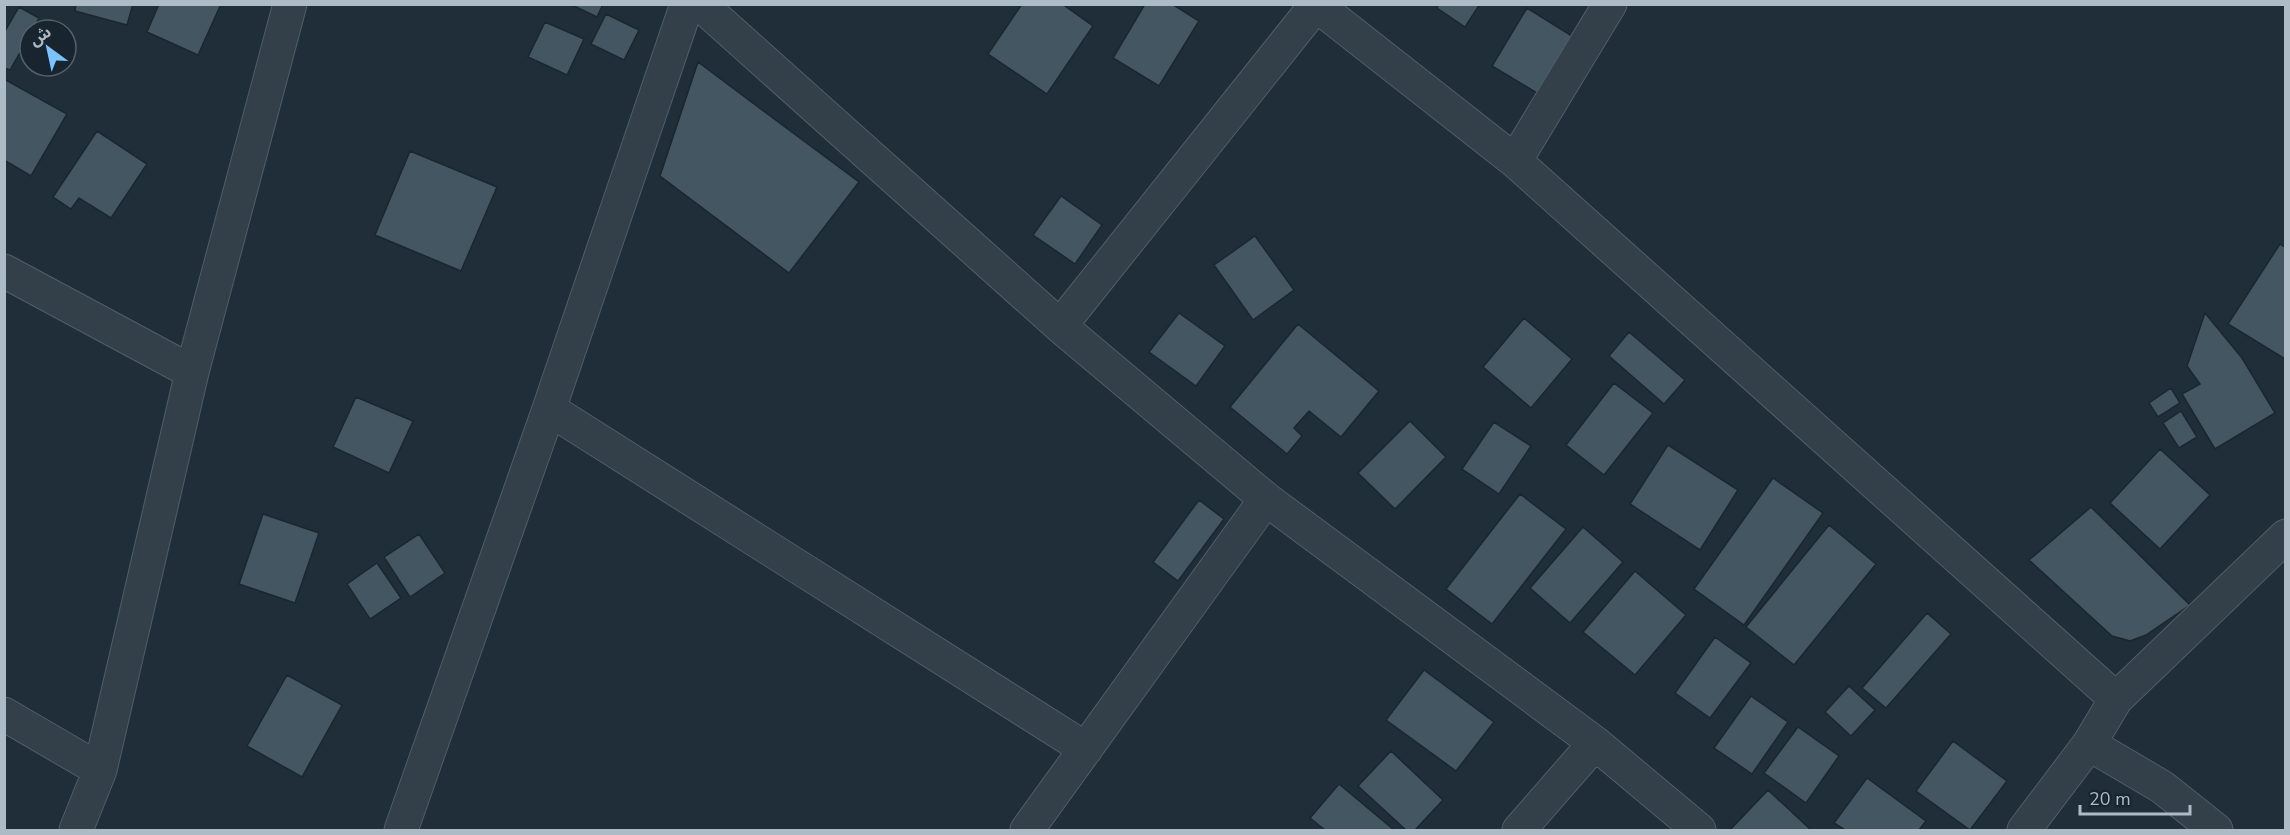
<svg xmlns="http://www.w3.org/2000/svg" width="2290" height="835" font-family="'Nunito Sans','Noto Sans Arabic',sans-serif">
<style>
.building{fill:#455663;stroke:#1a2730;stroke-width:1.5}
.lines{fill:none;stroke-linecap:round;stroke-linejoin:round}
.minor-casing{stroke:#505e67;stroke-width:35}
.tertiary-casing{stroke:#505e67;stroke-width:35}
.minor{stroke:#33404a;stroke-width:33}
.tertiary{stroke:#33404a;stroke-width:33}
</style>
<rect width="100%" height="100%" fill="#1f2e39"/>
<path class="building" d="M76,4H133L127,25L75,11Z
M159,4H221L198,55L147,32Z
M570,4H603L597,17Z
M1022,4H1062L1093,26L1047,94L988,54Z
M1145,4H1172L1199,21L1159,86L1113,58Z
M1439,4H1480L1465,27L1437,8Z
M19,7L39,18L33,30H30V35L10,70L4,68V33Z
M1527,8L1572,36L1537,93L1492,66Z
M606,14L639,30L624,60L591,44Z
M545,22L584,39L567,75L528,57Z
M698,62L859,182L789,273L660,176Z
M4,79L67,114L31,176L4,160Z
M97,131L147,164L111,218L79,198L71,209L53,197Z
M410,151L497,187L461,271L375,235Z
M1061,196L1102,225L1075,264L1033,235Z
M1255,236L1294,290L1253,320L1214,265Z
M2280,244L2286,248L2285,359L2228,324Z
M1179,313L1225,346L1196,386L1149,352Z
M2205,313L2242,358L2275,413L2215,449L2182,394L2200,384L2187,366Z
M1524,318L1572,359L1531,408L1483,367Z
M1298,324L1379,391L1341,437L1309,411L1294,428L1302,436L1287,454L1230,407Z
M1629,332L1685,380L1664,404L1609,356Z
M1614,383L1653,413L1604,475L1566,445Z
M2171,388L2180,403L2158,417L2149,403Z
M356,397L413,421L389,473L333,447Z
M2181,411L2197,437L2179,448L2163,423Z
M1410,421L1446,457L1395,509L1358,473Z
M1494,422L1531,446L1499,494L1462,469Z
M1668,445L1738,490L1700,550L1630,504Z
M2160,449L2210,495L2160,549L2110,503Z
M1773,478L1823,513L1744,625L1694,589Z
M1520,494L1566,529L1492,624L1446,589Z
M1199,500L1224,519L1178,581L1153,562Z
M2091,507L2190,605L2146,635L2130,641L2112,636L2029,560Z
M263,514L319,533L295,603L239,584Z
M1829,525L1876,564L1794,665L1746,627Z
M1583,527L1623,562L1570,623L1530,588Z
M419,534L445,573L410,597L384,557Z
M377,563L401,598L370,619L347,584Z
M1635,571L1686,615L1635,675L1583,632Z
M1927,613L1951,634L1886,708L1862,688Z
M1715,637L1751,663L1710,718L1675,693Z
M1424,670L1494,722L1456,771L1386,720Z
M287,675L342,705L302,777L247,746Z
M1849,686L1875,710L1851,736L1825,712Z
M1751,696L1788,722L1752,774L1714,748Z
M1798,727L1839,756L1806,803L1764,773Z
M1953,741L2007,781L1970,830L1916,791Z
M1391,751L1443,800L1415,830H1406L1358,786Z
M1867,778L1926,821L1919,830H1845L1834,823Z
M1339,784L1394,830H1325L1310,818Z
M1768,790L1811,830H1730Z"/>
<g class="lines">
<g class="minor-casing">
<path id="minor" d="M700,4L1060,326L1266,499L1595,743L1699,830
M1315,4L1515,161L2116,699
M1515,161L1610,4
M4,271L192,372
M1060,326L1316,5
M549,409L1086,749
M4,714L100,770
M2089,744L2162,787L2216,830
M76,830L100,770L192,372L290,4
M401,830L549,409L687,4
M1027,830L1266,499
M1519,830L1595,743"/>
</g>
<g class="tertiary-casing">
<path id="tertiary" d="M2024,830L2089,744L2116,699L2286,536"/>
</g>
<use href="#minor" class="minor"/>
<use href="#tertiary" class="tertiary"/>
</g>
<rect width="2290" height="835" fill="none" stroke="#adbbc6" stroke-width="12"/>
<g transform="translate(48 48) rotate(327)"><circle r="28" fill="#19252e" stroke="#54616b" stroke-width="1.5"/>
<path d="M0-4.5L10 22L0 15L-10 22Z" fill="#7bc2fe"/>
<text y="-9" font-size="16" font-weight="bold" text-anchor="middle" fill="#adbbc6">ش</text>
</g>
<path d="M2080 805v9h110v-9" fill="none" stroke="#adbbc6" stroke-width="3"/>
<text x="2089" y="805" font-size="18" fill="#adbbc6" stroke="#19252e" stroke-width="4.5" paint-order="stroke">20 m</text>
</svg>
